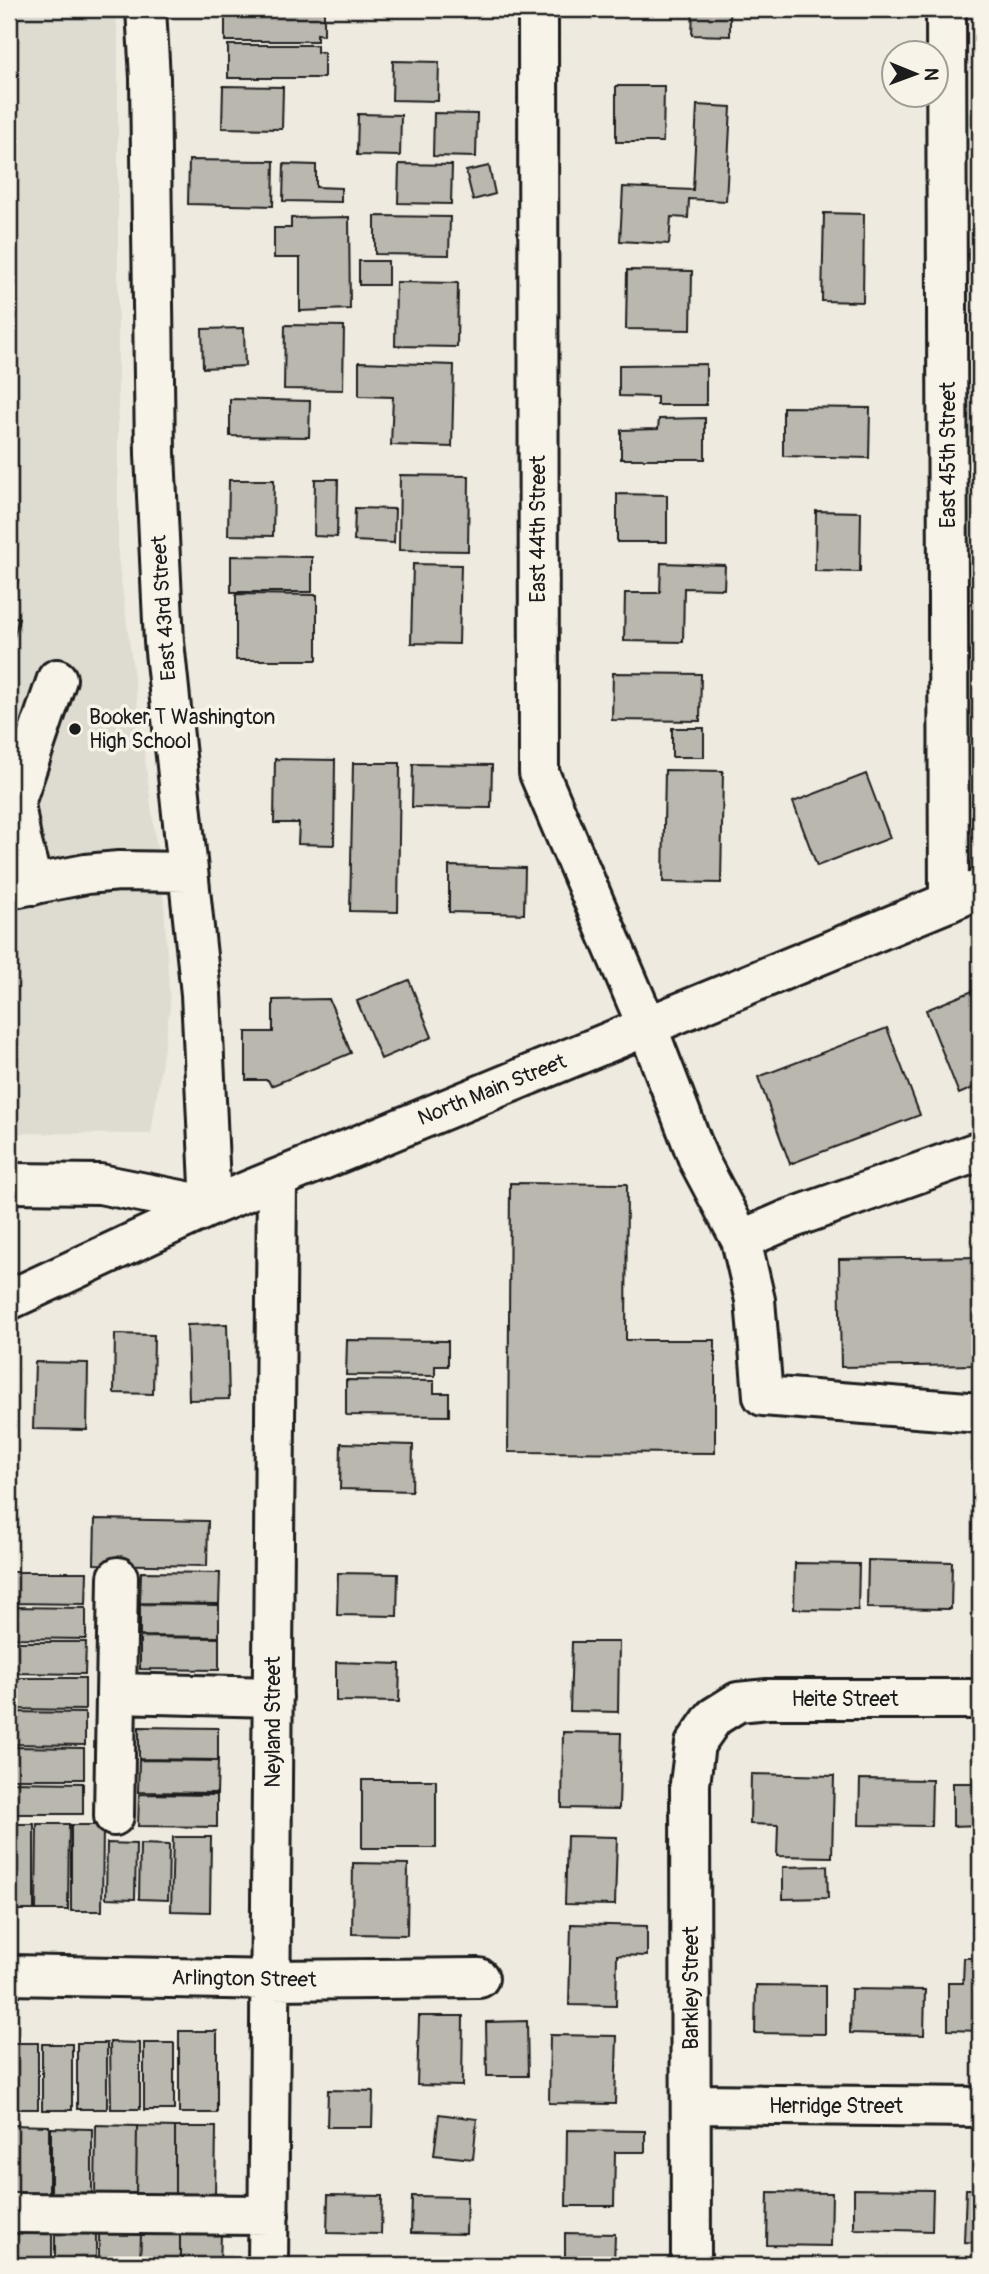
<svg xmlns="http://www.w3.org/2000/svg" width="989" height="2274" font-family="Pangolin,sans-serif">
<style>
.built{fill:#dedbd1}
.building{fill:#bab7af;stroke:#1c1c1c;stroke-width:2}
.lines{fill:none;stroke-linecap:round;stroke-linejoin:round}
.minor-casing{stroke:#1c1c1c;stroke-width:44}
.major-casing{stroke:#1c1c1c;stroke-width:44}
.minor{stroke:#f7f3e8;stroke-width:38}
.major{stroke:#f7f3e8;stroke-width:38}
.poi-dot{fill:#1c1c1c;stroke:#f7f3e8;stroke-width:2.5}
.labels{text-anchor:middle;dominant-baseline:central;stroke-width:7;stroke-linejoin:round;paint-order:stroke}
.street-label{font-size:21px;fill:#1c1c1c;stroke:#f7f3e8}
.poi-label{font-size:21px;fill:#1c1c1c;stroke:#f7f3e8;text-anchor:start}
</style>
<rect width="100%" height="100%" fill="#eeeae0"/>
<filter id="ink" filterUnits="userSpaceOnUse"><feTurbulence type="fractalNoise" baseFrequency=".0143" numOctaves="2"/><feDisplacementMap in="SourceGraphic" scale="14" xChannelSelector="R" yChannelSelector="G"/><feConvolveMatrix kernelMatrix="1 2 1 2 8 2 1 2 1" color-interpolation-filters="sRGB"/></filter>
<g filter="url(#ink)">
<path class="built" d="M9,9H115L118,37V557L164,902L170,1007L151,1134L9,1133Z"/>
<path class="building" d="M225,9H324V35L317,34V41H225Z
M693,9H730V36L692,35Z
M228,45H317V52H324V78H228Z
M393,61L439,62L438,101L392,100Z
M223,86L283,87L282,129L222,128Z
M616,86H664L663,142H616Z
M697,105L731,107L726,201L689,199L688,218L671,217L669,244L620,241L623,187L693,190Z
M434,113L477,114L476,157L433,156Z
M358,114L401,115L400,156L357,155Z
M189,160L274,161L273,206L188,204Z
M284,164L316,165V187L341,188V202L283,201Z
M399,164L452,165L451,204L398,203Z
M489,166L495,194L473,200L466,171Z
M824,213L864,214L863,302L822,301Z
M375,216L450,217L449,255L375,254Z
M349,217L350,309L300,311V258H274V228H291V218Z
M359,261H388V285H359Z
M627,270L692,271L691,330L626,329Z
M396,282L458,283L457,347L395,346Z
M285,325L344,326L343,390L284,389Z
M244,328L245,366L203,368L202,329Z
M359,362L454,365L452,447L391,445L393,397L359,396Z
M706,364V405H657V397L619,396V365Z
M230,399L310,401L309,437L230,436Z
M783,407L870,408L869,458L783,456Z
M705,418V459H621V430L658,429L659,419Z
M400,475L469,476L468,551L399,550Z
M315,479H338L337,537L314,536Z
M229,480H274L273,536L228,535Z
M617,494L667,495V542H617Z
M355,508L395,509L394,543L354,541Z
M816,511L861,512L860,572L815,571Z
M231,556L312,557V592H231Z
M661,563L725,565L724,589L684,588L683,642L624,641L625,593H660Z
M413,564L461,565L459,644L411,643Z
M9,578L18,580L9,612Z
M236,594L317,595V660H236Z
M9,615L19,618L9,657Z
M613,673L701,674L700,721L612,720Z
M672,728H704V757H672Z
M275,759L335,760L334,845L298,844L299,823H274Z
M353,763H400L398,912L350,911Z
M413,764L492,765L491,808L412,807Z
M665,770L723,771L721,883L663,882Z
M866,774L890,838L817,866L793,802Z
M449,866L525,868L524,914L449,912Z
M409,980L432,1037L381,1059L357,1001Z
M980,988V1085L959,1094L926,1010Z
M329,999L351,1053L271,1086L268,1080H246V1032H273V1000Z
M887,1028L920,1115L790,1164L758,1077Z
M510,1183L627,1184L626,1340H715V1453L508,1452Z
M980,1257V1365L841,1367L839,1259Z
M227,1324L229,1399L189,1400L187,1325Z
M115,1334L154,1335L153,1394L114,1393Z
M347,1340L448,1341V1366H435V1376L346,1375Z
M35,1362L88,1363L87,1430L33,1429Z
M346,1380L434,1381V1393H449V1416L346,1415Z
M341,1443L413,1445L412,1491L340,1489Z
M95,1519L208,1521L207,1566L94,1564Z
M868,1560L952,1562L951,1609L867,1608Z
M795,1563L859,1564L858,1610L794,1609Z
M9,1572H87L86,1604L9,1603Z
M141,1572L220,1573L219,1604L140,1603Z
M338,1573L398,1574L397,1616L337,1615Z
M140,1604L219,1605V1637L140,1636Z
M9,1607L86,1608V1639L9,1638Z
M140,1637L219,1638V1670L140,1669Z
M9,1642H86L85,1674L9,1673Z
M572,1642H619L618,1712L570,1711Z
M336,1662L400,1664L399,1702L336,1701Z
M9,1678H85V1710L9,1709Z
M9,1712L85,1713V1745L9,1744Z
M139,1727L218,1728V1760L139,1759Z
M563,1732L621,1733L619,1809L562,1808Z
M9,1747L84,1748V1779H9Z
M139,1760L218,1761L217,1793L138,1792Z
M751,1774L834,1776L832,1857L777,1856L778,1825L750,1824Z
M860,1779L932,1780L931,1826L859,1825Z
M362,1780H436V1848H362Z
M9,1782L83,1783V1814H9Z
M953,1783H980V1825L953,1826Z
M139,1794L217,1795V1827L138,1826Z
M9,1824H34V1910H9Z
M37,1824H69L68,1910H36Z
M71,1825H103L102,1911H71Z
M567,1836L617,1837L615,1905L565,1904Z
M173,1837H211L210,1912L171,1911Z
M107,1843L136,1844L135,1899L106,1898Z
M140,1844L169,1845L168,1900L139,1899Z
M353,1863L408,1864L407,1935L352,1934Z
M827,1866L828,1898L783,1899V1867Z
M571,1924L647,1926V1956L617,1955L616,2006L569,2005Z
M964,1958H980V2031L948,2030V1983H963Z
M756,1985L825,1986V2034L755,2033Z
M851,1989L925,1990L924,2035L850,2033Z
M419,2016H463L462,2086L417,2085Z
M527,2021L528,2076H487L486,2022Z
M179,2031H217V2113H179Z
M550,2035L617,2036L615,2104L549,2103Z
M110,2042L140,2043V2109H111Z
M9,2043H38V2109H9Z
M77,2043H107V2109H77Z
M144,2043H174V2110H144Z
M42,2044H72V2110H42Z
M328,2090L373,2091L372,2127H327Z
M439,2114L477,2119L473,2159L434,2155Z
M9,2125L49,2126V2196L9,2195Z
M96,2125L137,2126L136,2196L95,2195Z
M137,2126L175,2127V2197L136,2196Z
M175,2127H216L215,2196L175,2197Z
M51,2128L92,2129V2198L51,2197Z
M567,2130L645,2131V2152H615L614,2206H566Z
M854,2189L933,2190L932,2231L854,2229Z
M966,2189H980V2243L964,2242Z
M768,2192L832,2193L831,2246L767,2245Z
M328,2195L382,2196L381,2234L327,2233Z
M412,2196L467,2197L466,2234L411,2233Z
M11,2233L52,2234V2265H11Z
M55,2233L96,2234V2265H55Z
M99,2233L141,2234L140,2265H99Z
M565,2233L615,2234L614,2265H565Z
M141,2234H180V2265H140Z
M180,2234H221L220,2265H180Z"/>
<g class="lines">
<g class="minor-casing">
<path id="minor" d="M538,9L539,773L647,1026L699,1161L741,1240L755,1300L763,1396L980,1413
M946,9L949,902
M33,885L21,839L15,803L57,679
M9,889L86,874L119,871L188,872
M9,1183L100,1184L211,1206L201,994L164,642L155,454L150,78L146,9
M741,1240L787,1220L980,1151
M116,1693L273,1697
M114,1816L118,1577
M9,1975L271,1980L479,1978
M691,2104L980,2107
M16,2213L269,2215
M268,2265L277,1179
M691,2265L690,1784L695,1744L714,1717L738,1702L768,1699H980"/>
</g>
<g class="major-casing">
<path id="major" d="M9,1300L211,1206L980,889"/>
</g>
<use href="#minor" class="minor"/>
<use href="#major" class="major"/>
</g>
</g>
<circle class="poi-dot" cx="75" cy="729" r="7"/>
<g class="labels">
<g class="street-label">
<text transform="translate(948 455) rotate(-90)">East 45th Street</text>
<text transform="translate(538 529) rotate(-90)">East 44th Street</text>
<text transform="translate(164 608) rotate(-94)">East 43rd Street</text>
<text transform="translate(492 1090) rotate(-22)">North Main Street</text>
<text x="845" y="1699">Heite Street</text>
<text transform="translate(273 1722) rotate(-90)">Neyland Street</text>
<text transform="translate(244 1979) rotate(1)">Arlington Street</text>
<text transform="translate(691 1988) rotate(-90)">Barkley Street</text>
<text x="836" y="2106">Herridge Street</text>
</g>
<g class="poi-label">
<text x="89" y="717">Booker T Washington<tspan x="89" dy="24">High School</tspan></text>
</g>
</g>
<rect width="989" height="2274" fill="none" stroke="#f7f3e8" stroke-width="35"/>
<rect x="18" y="18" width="954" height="2239" fill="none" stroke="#1c1c1c" stroke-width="2.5" filter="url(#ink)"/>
<g transform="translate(915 74) rotate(91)"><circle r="33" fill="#f7f3e8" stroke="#9f9d96" stroke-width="2"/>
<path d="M0-5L12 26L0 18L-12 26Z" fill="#1c1c1c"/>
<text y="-10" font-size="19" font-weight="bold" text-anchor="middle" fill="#1c1c1c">N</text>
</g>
</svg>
